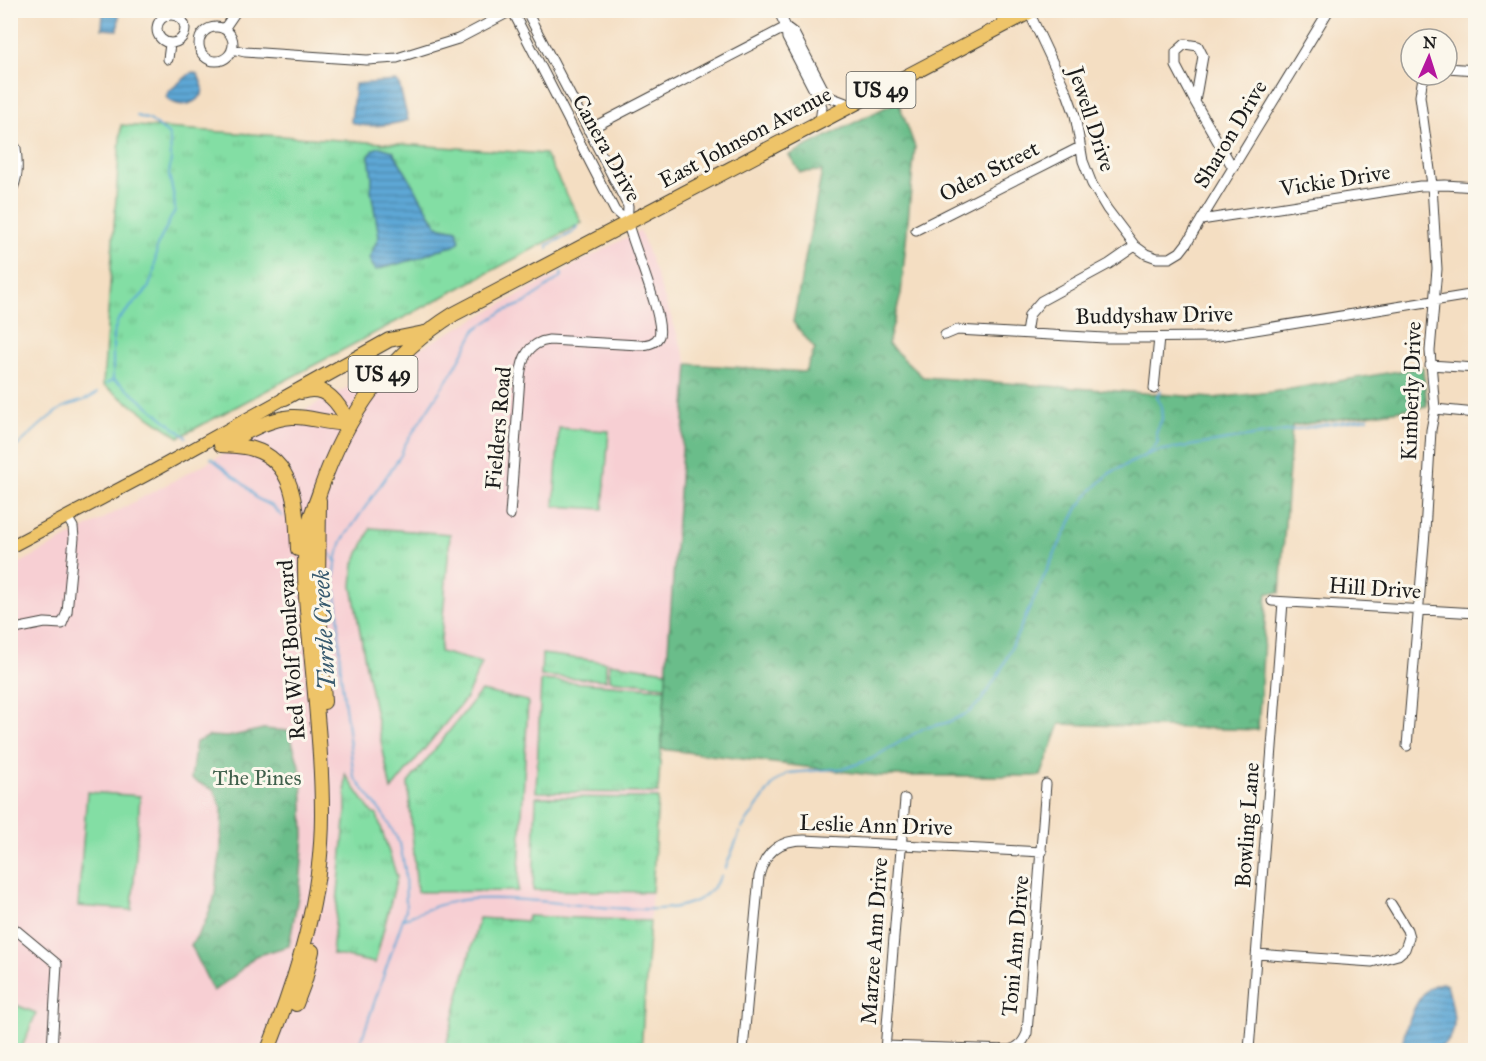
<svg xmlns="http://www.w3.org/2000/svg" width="1486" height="1061" font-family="'IM FELL Great Primer',serif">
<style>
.built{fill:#f7cfd3}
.grass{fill:url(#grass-tufts);stroke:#507d60;stroke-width:1.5}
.forest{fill:url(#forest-crowns);stroke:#436c53;stroke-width:1.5}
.garden{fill:#83dea4;stroke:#507d60;stroke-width:1.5}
.water{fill:url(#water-rules);stroke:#3c6278;stroke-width:1.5}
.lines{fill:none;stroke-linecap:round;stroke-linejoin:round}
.stream{stroke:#5da7d5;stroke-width:2}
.minor-casing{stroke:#3c3935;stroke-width:11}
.major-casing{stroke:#3c3935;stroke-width:14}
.highway-casing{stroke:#3c3935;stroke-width:16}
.minor{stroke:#fff;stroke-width:9}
.major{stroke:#eec469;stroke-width:12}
.highway{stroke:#eec469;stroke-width:14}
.labels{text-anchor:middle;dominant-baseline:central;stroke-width:6;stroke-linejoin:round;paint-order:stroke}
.shield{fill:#fbf7ec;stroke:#5f5e5a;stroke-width:1.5}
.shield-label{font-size:21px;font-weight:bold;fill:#1c1c1c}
.street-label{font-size:22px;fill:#1c1c1c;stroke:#fbf7ec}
.park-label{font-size:22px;fill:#40604c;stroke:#fbf7ec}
.water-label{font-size:24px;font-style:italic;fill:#395b6f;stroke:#fbf7ec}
</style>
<defs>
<pattern id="grass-tufts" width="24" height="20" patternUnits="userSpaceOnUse" patternTransform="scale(1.5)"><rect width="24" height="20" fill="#83dea4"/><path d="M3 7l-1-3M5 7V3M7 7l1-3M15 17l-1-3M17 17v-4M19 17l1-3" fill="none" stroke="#71be8d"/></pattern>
<pattern id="forest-crowns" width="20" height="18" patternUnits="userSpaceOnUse" patternTransform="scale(1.5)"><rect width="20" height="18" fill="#6abd8a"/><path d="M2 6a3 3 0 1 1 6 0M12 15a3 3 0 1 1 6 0" fill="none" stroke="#569970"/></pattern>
<pattern id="water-rules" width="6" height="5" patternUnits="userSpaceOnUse" patternTransform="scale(1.5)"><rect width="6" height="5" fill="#5da7d5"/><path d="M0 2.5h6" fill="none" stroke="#4c87ac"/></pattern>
</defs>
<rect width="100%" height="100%" fill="#fbf7ec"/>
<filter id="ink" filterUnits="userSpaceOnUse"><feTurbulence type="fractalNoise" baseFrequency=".0167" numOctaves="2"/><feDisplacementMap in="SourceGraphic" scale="12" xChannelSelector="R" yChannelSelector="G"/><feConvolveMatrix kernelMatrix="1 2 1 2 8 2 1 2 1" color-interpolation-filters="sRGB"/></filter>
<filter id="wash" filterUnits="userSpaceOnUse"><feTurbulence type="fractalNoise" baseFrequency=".008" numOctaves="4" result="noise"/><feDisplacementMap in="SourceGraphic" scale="24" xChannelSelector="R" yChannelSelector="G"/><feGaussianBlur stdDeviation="1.35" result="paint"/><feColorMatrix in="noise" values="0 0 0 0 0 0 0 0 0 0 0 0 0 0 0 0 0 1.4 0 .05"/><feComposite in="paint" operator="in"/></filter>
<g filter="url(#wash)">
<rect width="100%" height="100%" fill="#f4dec2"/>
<path class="built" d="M640,230L688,364L641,1050H11V568Z"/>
<path class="grass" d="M121,125L545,154L582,223L179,437L103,385Z
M371,528L450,534L440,652L482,663L466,698L391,790L366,666L352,586L354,564Z
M542,654L606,662V680L541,676Z
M609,663L667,671L666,686L610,680Z
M541,680L665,689L658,793L536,792Z
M481,691L528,701L518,891L417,892L408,783Z
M345,774L372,813L377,815L397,877L375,963L332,954L346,811Z
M536,797L658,798L652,892L533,890Z
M528,916L650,921L641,1050H445L479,918L527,921Z"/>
<path class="forest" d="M898,101L915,147L901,294L888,344L923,377L1213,398L1272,392L1423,367L1427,406L1292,426L1280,593H1267L1258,730L1060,724L1041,776H879L661,749L688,364L805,372L815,349L793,322L822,171L800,172L789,155Z
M263,729L289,731L302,776L304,836L300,886L289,946L255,956L234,976L213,991L191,945L204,925L214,899L221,848L222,809L214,790L191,779L196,742L210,736L228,737Z"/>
<path class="garden" d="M559,428L609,431L603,509L554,506Z
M87,792L140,796L132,910L78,906Z
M11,1003L36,1013L21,1050H11Z"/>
<path class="water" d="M103,13L119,14L118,30L102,29Z
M192,72L198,74L203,87L202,95C192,106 177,109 166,97L168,92Z
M396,81L399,84L408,120C395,124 363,130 351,122L355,84Z
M380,147L393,151L437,226L457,230L460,241L454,246L437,250L416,259L375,270L369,259L379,236L371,191L372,178L369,156L374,149Z
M1442,983L1447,985C1453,1007 1465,1043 1431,1050C1423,1052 1411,1051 1402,1050C1402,1034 1415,999 1429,988C1433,985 1438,984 1442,983Z"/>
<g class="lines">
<path class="stream" d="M137,116L150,120L168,134L170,140L171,158L169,175L174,197L175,210L157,246L154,272L148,289L118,320L113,335V380L121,384L186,437
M548,248V245L572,233L578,226
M106,384L113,380
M10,452C28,438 43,420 62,408C73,402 87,402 97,393
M1146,455L1157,451L1368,418
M211,458L247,487L256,498L272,506L282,516
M331,554L336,562
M742,828L774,783L788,773L846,768L871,759L924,728L946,723L968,713L981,701L1001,670L1055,553L1078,508L1091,491L1110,473L1146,455L1156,445L1158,442L1156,433L1162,419L1161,406L1157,397L1161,390
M725,869L740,832
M404,919C427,909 448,900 473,899C520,897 568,905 614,908C639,909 667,912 691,903C705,898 714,888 721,876
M358,1050L406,910L405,870L400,844L385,817L354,777L341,675L338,609L334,581L337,556L342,541L401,455L404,446L456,366L476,329L502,312L525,303L562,276L561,272"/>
</g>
</g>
<g filter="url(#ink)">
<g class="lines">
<g class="minor-casing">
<path id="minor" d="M512,10L615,211L628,222
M1029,12L1067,93L1075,115L1083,161L1092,184L1107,209L1135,246L1146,254L1157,258H1170L1180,252L1187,243L1329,10
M157 29a14 14 0 1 1 28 0a14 14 0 1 1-28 0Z
M199 44a17 17 0 1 1 34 0a17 17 0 1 1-34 0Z
M224,29L237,10
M1185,44L1198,46L1203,56L1195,102L1176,66V52Z
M232,49L245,52L367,60L397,58L458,39L513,10
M168,59L170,44
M1447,68L1476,70
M1195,102L1233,168
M820,121L822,107L820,102L787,38L786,27L794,33L827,96L851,105
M588,130L786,27L778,10
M10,194C19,178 18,166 16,148
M1201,220L1420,186L1445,185L1476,187
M916,230L1080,147
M1026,333L1029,315L1041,301L1109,264L1135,246
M945,335L957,330L1105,338L1212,337L1476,294
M1430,365L1476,368
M1154,389L1159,338
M1435,409L1476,413
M510,515L520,377C522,358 528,343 549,340L639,345C647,345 656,343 659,336C665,320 633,245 628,224C627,218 628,212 628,206L526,10
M1272,601L1476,613
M10,630L45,623L62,624L67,612L74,538L73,527L67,517
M1407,746L1425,532L1431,430L1435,409L1430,351L1437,269L1432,185L1420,96L1422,83L1427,75
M10,925L57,964L52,1050
M1257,954L1372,962L1398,955L1405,949L1409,937L1407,930L1391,904
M885,1046L1009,1050C1019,1047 1023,1043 1027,1033L1046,784
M743,1050L759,876C765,852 779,840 804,840L1042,852
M885,1050L905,799
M1249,1050L1283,602"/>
</g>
<g class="major-casing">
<path id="major" d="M10,547L146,475L285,398"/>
</g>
<g class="highway-casing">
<path id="highway" d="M301,392C326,383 339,404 349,423
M285,398L389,340L424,333
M221,445C232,446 243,446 253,449C297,462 296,512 298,549
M221,445C243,434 267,419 292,417C311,416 328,425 349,423
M319,500L318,586L324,702
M296,1004L305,980L312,951
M268,1050C298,974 322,897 322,814C322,759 316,705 311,651C307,613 303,576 306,538C307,521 315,507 320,491C345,418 388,355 454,314L1033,10"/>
</g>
<use href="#minor" class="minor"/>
<use href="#major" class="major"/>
<use href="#highway" class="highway"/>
</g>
</g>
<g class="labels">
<g class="shield">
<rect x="846.5" y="72" width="69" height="36" rx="4.5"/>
<rect x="348.5" y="356" width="69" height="36" rx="4.5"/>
</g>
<g class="shield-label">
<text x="881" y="90">US 49</text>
<text x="383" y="374">US 49</text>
</g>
<g class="street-label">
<text transform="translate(1092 119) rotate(72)">Jewell Drive</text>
<text transform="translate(1230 134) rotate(-59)">Sharon Drive</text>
<text transform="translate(745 137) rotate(-28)">East Johnson Avenue</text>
<text transform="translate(607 148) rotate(61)">Canera Drive</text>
<text transform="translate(989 171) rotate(-27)">Oden Street</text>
<text transform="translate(1335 180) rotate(-9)">Vickie Drive</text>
<text transform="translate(1154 315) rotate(-1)">Buddyshaw Drive</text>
<text transform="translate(1411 391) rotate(-88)">Kimberly Drive</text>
<text transform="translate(498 428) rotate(-85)">Fielders Road</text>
<text transform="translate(1375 588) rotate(4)">Hill Drive</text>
<text transform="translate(291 650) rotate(-94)">Red Wolf Boulevard</text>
<text transform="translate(876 825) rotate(2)">Leslie Ann Drive</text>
<text transform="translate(1247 825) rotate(-86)">Bowling Lane</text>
<text transform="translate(874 941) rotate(-86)">Marzee Ann Drive</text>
<text transform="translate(1015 946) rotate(-85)">Toni Ann Drive</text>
</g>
<g class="park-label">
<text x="257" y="777">The Pines</text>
</g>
<g class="water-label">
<text transform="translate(324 630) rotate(-93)">Turtle Creek</text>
</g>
</g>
<rect width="1486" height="1061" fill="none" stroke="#fbf7ec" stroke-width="36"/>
<g transform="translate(1429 57) rotate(3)"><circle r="28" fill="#fbf7ec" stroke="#a29f99" stroke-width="1.5"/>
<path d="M0-4.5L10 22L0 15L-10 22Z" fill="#b5179e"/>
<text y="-9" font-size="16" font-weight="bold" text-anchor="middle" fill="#1c1c1c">N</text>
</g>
</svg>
